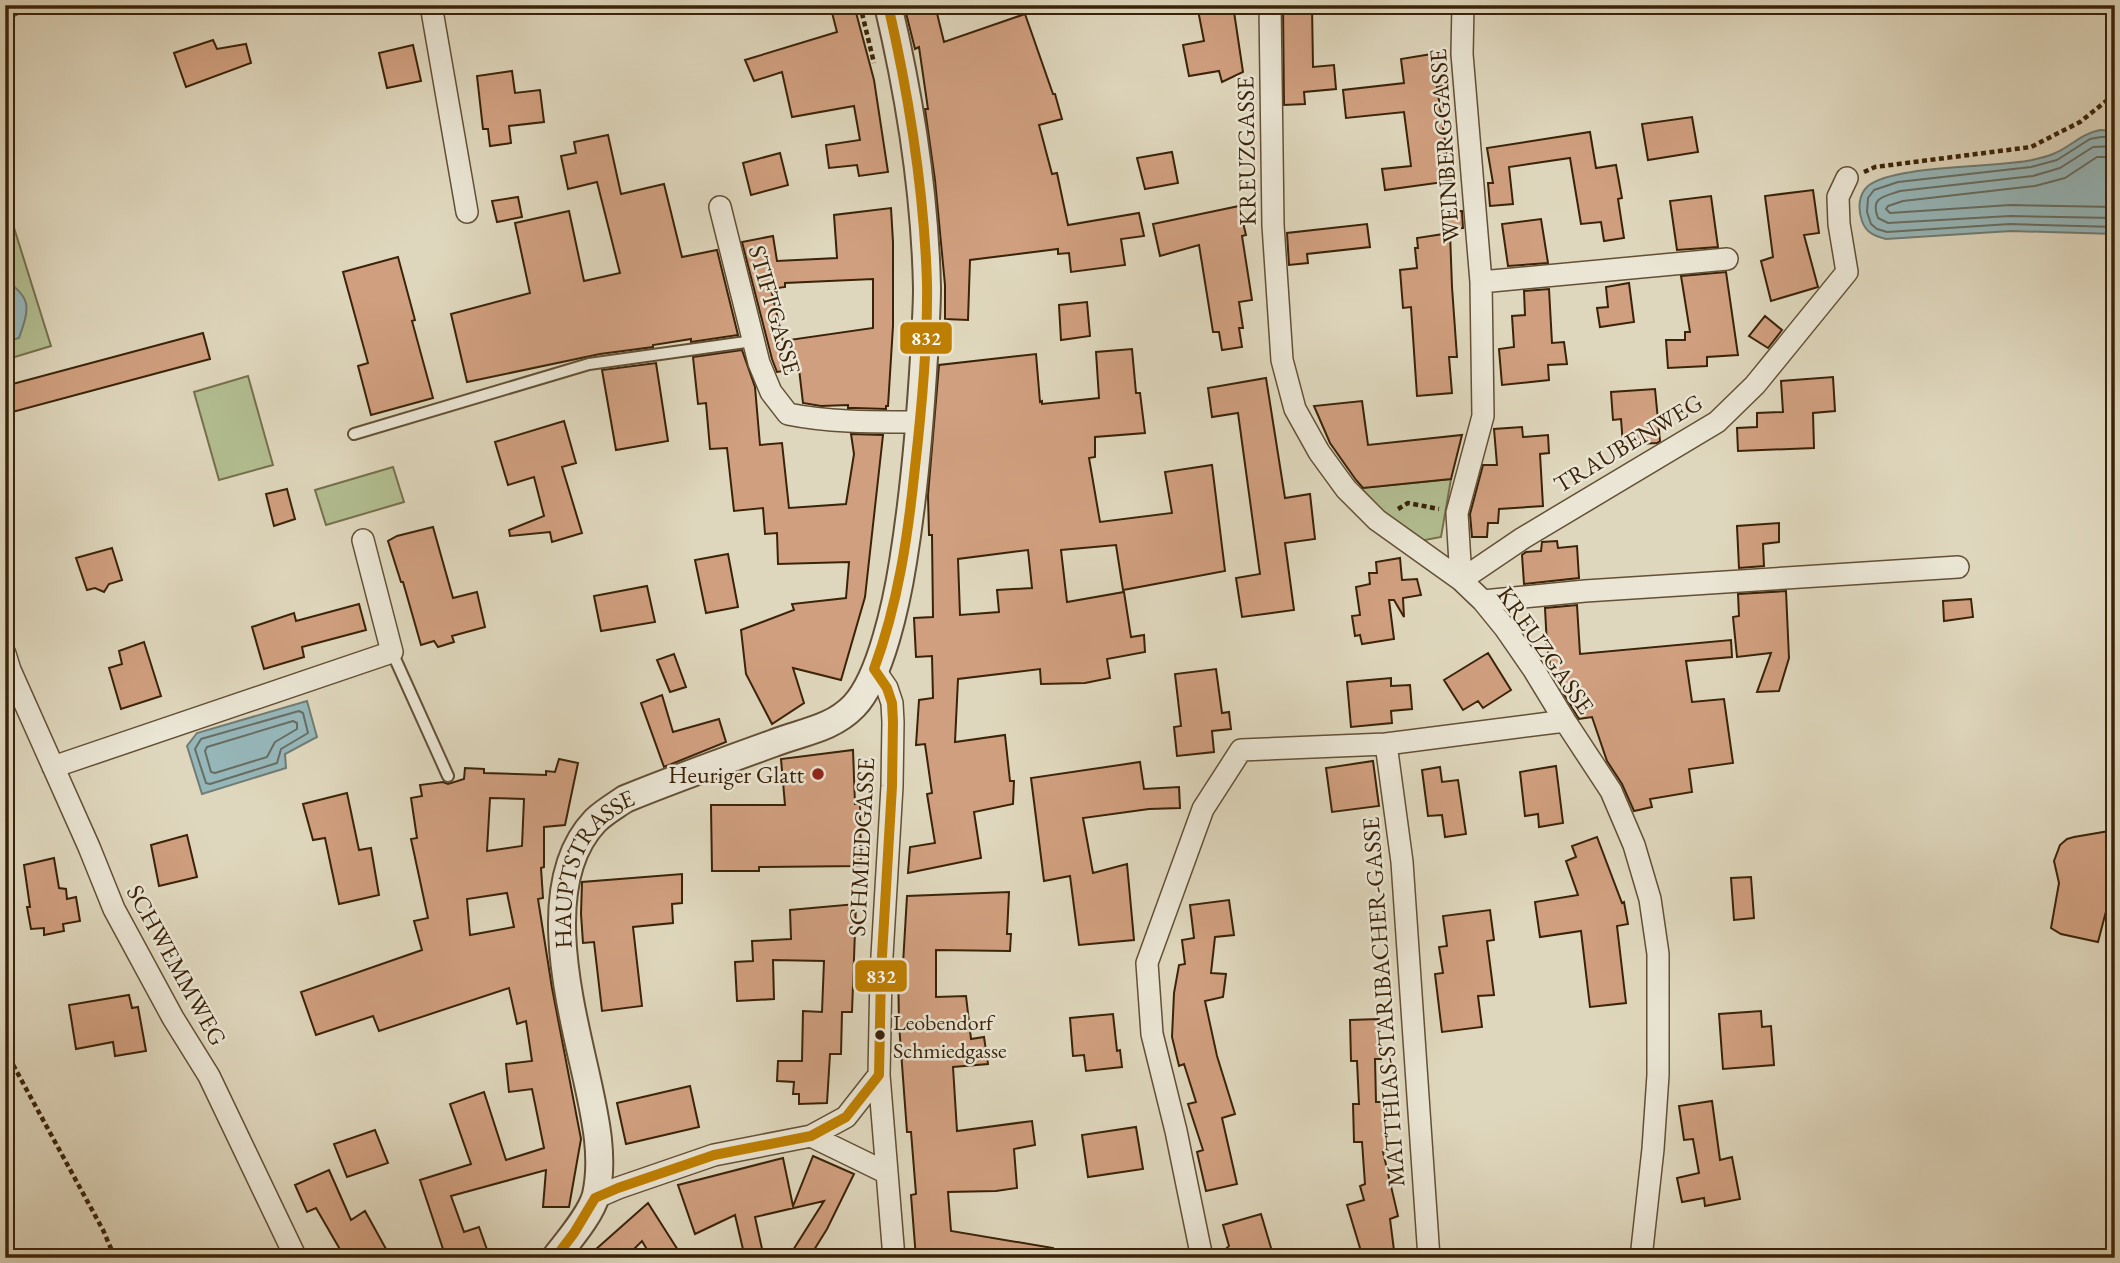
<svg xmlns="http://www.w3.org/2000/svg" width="2120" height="1263" font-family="'EB Garamond',serif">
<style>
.green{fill:#b2be91;stroke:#76704c;stroke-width:2}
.water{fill:#96b7ba;stroke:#717c73;stroke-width:2}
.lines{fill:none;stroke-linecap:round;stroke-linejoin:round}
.shore{stroke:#686d61;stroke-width:2}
.building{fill:#d09f7f;stroke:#3a2308;stroke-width:2;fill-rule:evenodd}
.service-casing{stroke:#635035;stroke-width:14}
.minor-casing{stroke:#635035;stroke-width:24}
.tertiary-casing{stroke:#635035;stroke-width:30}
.path{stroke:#3a2308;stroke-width:4.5;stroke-dasharray:5 3.5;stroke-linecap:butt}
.service{stroke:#eae5d4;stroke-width:10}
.minor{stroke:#eae5d4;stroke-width:21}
.tertiary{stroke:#eae5d4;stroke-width:26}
.bus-1-casing{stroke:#eae5d4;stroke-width:16}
.bus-1{stroke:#be7f02;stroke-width:10}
.poi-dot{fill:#8f2418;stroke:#eae5d4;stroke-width:2.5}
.bus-dot{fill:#3a2308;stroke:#eae5d4;stroke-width:2.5}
.labels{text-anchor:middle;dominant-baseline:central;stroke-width:5;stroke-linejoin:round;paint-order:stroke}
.bus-label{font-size:22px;fill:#3a2308;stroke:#eae5d4;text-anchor:start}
.street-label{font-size:24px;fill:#3a2308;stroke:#eae5d4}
.poi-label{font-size:24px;fill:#3a2308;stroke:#eae5d4;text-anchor:end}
.line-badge{stroke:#eae5d4;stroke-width:2.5}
.badge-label{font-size:19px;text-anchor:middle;font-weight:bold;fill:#fff}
</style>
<rect width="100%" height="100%" fill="#dfd7bd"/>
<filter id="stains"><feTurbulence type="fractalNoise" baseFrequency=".00286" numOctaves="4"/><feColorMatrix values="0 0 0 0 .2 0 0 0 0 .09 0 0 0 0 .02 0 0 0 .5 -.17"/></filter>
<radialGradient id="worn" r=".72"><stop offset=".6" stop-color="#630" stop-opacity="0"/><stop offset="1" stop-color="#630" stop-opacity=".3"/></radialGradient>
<path class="green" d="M5,199L51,346L5,360Z
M248,376L273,465L219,480L194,392Z
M393,467L404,502L326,525L315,490Z
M1451,479L1441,537L1420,541L1401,531L1361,488Z"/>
<path class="water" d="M2100,130L2115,131V234L2011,231L1886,239C1875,236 1866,233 1862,221C1858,209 1858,195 1868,186C1892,165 1996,168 2032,160C2039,158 2047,157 2053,154C2071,147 2080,134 2100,130Z
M5,280C33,298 29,309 19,338L5,342Z
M307,701L317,737L285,754L286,768L202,794L187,746L197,733Z"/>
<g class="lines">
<path class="shore" d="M2115,137H2101L2090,139L2057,160L2031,167L1898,182L1874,190L1868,198L1867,212L1871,224L1877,229L1887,232L2010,224L2115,227
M2115,146L2093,147L2060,168L2033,176L1900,191C1883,197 1870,197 1878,218L1888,223L2010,216L2115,218
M2115,157H2097L2065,178L2035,186L1903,201L1888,206L1886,209L1890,213L2010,205L2115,207
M299,711L303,713L308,733L281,749L277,763L210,784L206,783L195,749L201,739Z
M293,721L297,723V729L275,742L267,757L215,773L211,772L205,751L207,747Z"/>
</g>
<path class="building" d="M830,5H854L874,80L888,172L859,176L857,165L829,168L826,145L860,140L854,106L792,117L782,72L754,81L745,60L837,32Z
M904,5H935L944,42L1025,14L1053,94H1055L1062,119L1039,125L1052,174L1057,173L1068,225L1139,213L1144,236L1121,239L1125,265L1071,272L1069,253L1058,254V249L970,260L968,320L945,319V285L935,180L925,109H928L919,47L915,49Z
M1197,5H1233L1243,72L1222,82L1219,71L1189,76L1183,45L1204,41Z
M1283,5H1312L1313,67L1334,65L1336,89L1304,92L1305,104L1284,105Z
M213,40L217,49L246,44L251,63L186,87L174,53Z
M413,45L421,81L387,88L379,53Z
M1444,52L1448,85L1437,87L1451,181L1385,190L1382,169L1411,166L1404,112L1346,118L1343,90L1404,83L1401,59Z
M512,71L515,93L540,90L544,122L509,126L511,143L490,146L488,129H483L477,76Z
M1692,117L1698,152L1648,160L1642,124Z
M1590,132L1596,168L1616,165L1622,198L1618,199L1624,238L1604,241L1601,222L1581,224L1570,158L1509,167L1513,204L1490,206L1488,183H1493L1487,148Z
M608,135L621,194L664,184L682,257L717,250L738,335L691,342V339L653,345V347L600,354L467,382L451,314L530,293L515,223L569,211L584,281L620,273L597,182L568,189L561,156L576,153L574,142Z
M1172,152L1178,183L1145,189L1137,158Z
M780,153L788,185L751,195L743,163Z
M1813,190L1819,233L1804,235L1818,287L1771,301L1761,261L1773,257L1765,196Z
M1711,196L1718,247L1677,250L1670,201Z
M518,197L522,217L497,222L492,201Z
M1239,206L1246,235L1242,236L1252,300L1239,302L1243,328H1239L1242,347L1222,350L1219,332H1213L1199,245L1160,256L1153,224Z
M891,208L893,242V326L888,406H886V409L855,408H848V405L821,406L803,403L799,369L777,372L772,359L742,242L773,236L777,261L837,258L834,215ZM873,279V328L783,341L771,289L785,287V283Z
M1462,211L1463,228L1444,229L1442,212Z
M1541,219L1548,263L1508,266L1502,224Z
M1367,224L1370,247L1307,254L1308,263L1289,265L1287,233Z
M1450,233L1452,287L1457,357H1449L1452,393L1417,396L1411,307L1403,308L1400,270L1417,268L1415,248H1418L1417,238Z
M398,257L415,320L412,321L433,398L371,415L358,366L368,363L343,272Z
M1726,272L1738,355L1707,357V366L1668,368L1666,340H1685V332H1690L1681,276Z
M1629,283L1634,322L1600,327L1597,308L1608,307L1606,287Z
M1549,289L1552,343L1564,342L1567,364L1548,365L1549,380L1502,385L1499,349L1514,347L1512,316L1525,315L1524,291Z
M1087,302L1090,336L1061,340L1059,305Z
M1765,316L1782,330L1768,348L1749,336Z
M203,333L210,359L5,414V386Z
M1132,349L1136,393H1140L1145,433L1095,437V457L1089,458L1100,522L1172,513L1165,472L1212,465L1225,571L1123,590L1116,545L1061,550L1067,602L1124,592L1131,637L1144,635L1145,652L1107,659L1110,678L1085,683L1041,684L1040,669L958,679L955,742L1005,735L1010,781H1014L1013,804L974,812L981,858L908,873L910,847L935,843L927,794L932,793L925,744L916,745L919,700L933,698L932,656L916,657L914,618L933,617L932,535H929L928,495L939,365L1036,354L1040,402L1042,401V404L1099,398L1096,352ZM1028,550L1032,588L997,590L999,612L960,615L958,559Z
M742,350L755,387L760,445L782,443L789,508L846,504L854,454L851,434L883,435L865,597L841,680L793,668L804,703L772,724L746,674L741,630L794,610L792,604L846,598L849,562L778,564L777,533L765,534L763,508L734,511L727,448L710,449L706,403L698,404L693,357Z
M656,363L668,441L616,450L602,370Z
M1833,377L1835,411L1813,413L1814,448L1738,451L1737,428L1757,427V413L1783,412L1781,381Z
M1266,378L1285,498L1310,494L1315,539L1285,543L1294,610L1242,617L1236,578L1260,574L1238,413L1212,417L1208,388Z
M1655,389L1660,441L1657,443L1623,445L1621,419L1613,420L1611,392Z
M1362,401L1368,445L1462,435L1451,479L1363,488L1356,480L1330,443L1314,406Z
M564,421L576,463L562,467L582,533L552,542L550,532L510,536L509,530L544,516L534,477L508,485L495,442Z
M1522,427L1523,437L1548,435L1549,453L1540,454L1543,506L1499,509L1498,523H1488L1487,537H1472L1470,514L1483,465H1497L1494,429Z
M287,489L295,519L274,526L266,494Z
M1779,523V542L1763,544L1764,566L1739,568L1737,526Z
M433,527L453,598L477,592L485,627L452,636L454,642L438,647L434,641L421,645L403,582H401L388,541L397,536Z
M1557,541L1558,548L1577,546L1579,578L1524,584L1522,555L1526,552L1541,551L1542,542Z
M112,548L122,580L109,584L104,592L95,588L87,590L76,558Z
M728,554L738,607L706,613L695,560Z
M1400,558L1402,580L1417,579L1421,595L1403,598L1404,617L1394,600H1389L1394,639L1362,644L1360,635L1355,636L1352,616L1360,615L1356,587L1370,584L1369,573H1377L1376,562Z
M647,586L655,622L601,631L594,596Z
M1786,591L1789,658L1779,691L1757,692L1771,653L1737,657L1733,617L1739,616L1738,594Z
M1971,599L1973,617L1944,621L1943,601Z
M359,604L366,630L302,647L304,657L264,669L252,627L294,613L296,621Z
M1577,605L1580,654L1731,640L1732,657L1686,661L1692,702L1724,699L1733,763L1689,769L1692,792L1650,799L1652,807L1634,811L1622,784L1607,761L1592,717L1579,719L1552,675L1547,646L1545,608Z
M144,642L161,696L121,709L109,668L122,664L119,651Z
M1488,653L1511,690L1483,708L1478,701L1463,710L1444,680Z
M674,654L686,687L670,692L657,660Z
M1216,669L1222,713L1229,712L1231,729L1212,731L1214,752L1177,756L1174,727L1181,726L1175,674Z
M1391,678V686L1410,685L1412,709L1391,711L1392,723L1351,727L1347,682Z
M662,695L673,732L719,719L726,742L664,767L641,703Z
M853,750L855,804H860L861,866L759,867V871H712L711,805H785L781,759Z
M559,759L578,763L565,825L544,827V867L541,868L543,898L538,899L552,988L581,1139L569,1207H543L546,1170L451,1196L464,1232L479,1227L490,1258H446L420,1180L471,1164L450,1104L484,1092L506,1160L544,1148L532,1089L509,1092L506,1064L532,1061L526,1021L517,1024L509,988L379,1031L373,1016L316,1035L301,992L422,950L414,921L428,918L411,839L417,838L411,798L422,796L420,785L443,782L448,784L464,779L465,768L484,769V773L546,775V771L555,772ZM490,798L524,799L522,846L487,851ZM507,893L514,927L470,935L467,899Z
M1373,761L1379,806L1332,812L1326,768Z
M1140,762L1144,789L1179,787L1180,808L1149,809L1083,818L1093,873L1127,864L1134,940L1079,945L1070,876L1044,881L1031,778Z
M1556,766L1563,823L1539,827L1538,814L1525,816L1520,772Z
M1440,767L1442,782L1458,780L1466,834L1445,837L1442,815L1428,816L1422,770Z
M347,793L359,850L371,848L379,895L339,904L325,838L313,840L303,804Z
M2115,830V895L2110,896L2098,942L2061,934L2051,928L2059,883L2054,861L2060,845L2067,839L2074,837Z
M187,835L197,877L159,886L151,845Z
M1597,837L1622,903L1624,902L1628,924L1617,926L1626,1003L1590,1007L1581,931L1540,937L1535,902L1578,895L1566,861L1576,857L1572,846Z
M54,858L59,888L66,889L67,899L76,897L80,921L63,924L64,931L44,935V928L31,929L27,907H30L24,865Z
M682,874V903L672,904L673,923L633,927L642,1006L602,1011L594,942L583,943L581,914L582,882Z
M1751,877L1754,918L1734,920L1731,878Z
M1009,892L1007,934H1011L1010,951L936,950V997L966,996L971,1039L984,1037L988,1064L953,1067L957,1131L1032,1121L1035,1145L1014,1149L1017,1188L996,1191L948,1192L951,1231L1053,1248L1052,1258H984L950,1251V1258H916L911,1195L916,1194L911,1132H907L899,1024L898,964H903L907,896Z
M1229,900L1234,935L1215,937L1211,973L1226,974L1223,997L1205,1001L1217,1056L1235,1114L1222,1118L1237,1184L1206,1191L1197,1152L1203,1150L1188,1104L1196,1102L1184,1064L1179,1066L1172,1037L1174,993L1179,965L1185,964L1182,940L1194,938L1190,905Z
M856,904L852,1012H842L841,1054H830L827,1103L799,1104V1094H793L794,1082L777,1081L778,1061H802L803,1011L822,1012L824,961L773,960L774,999L737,1001L735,962L753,961L752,941L791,939L790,910Z
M1490,910L1494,940L1487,941L1494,995L1478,996L1482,1027L1442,1032L1435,974L1443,973L1439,947L1447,946L1443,916Z
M129,995L132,1008L138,1007L146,1051L115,1056L113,1042L76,1049L69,1005Z
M1761,1011L1762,1027L1771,1026L1774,1065L1723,1069L1719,1014Z
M1113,1014L1117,1051L1120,1050L1122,1067L1086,1071L1084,1055L1073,1056L1070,1018Z
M1379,1019L1381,1059H1375L1376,1102H1385L1389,1150L1383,1152L1398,1216L1390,1219L1395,1258H1363L1347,1205L1364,1200L1360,1186L1365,1184L1362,1142H1354L1353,1104H1359L1357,1061H1351L1350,1020Z
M690,1086L699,1127L626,1144L617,1103Z
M1712,1101L1720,1160L1732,1157L1740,1199L1705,1206L1704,1198L1682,1202L1677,1178L1699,1173L1693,1139L1684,1140L1679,1106Z
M1136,1127L1143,1169L1088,1177L1082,1135Z
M375,1130L388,1163L347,1177L334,1144Z
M813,1156L854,1174L827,1229L809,1258H788L824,1201L755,1217L764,1258H745L735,1215L695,1234L678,1185L783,1158L793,1206Z
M329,1170L351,1220L365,1211L391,1258H345L316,1208L307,1212L295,1185Z
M648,1203L683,1258H652L642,1241L625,1258H586Z
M1261,1214L1274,1258H1216L1229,1246L1223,1225Z"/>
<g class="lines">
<g class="service-casing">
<path id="service" d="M354,434L589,364L753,341
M392,652L448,776"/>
</g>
<g class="minor-casing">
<path id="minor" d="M431,5L467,212
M1270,5L1273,225L1282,360L1295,409L1319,452L1346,489L1377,520L1461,580L1483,601L1505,628L1534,670L1565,721L1611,791L1634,845L1650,899L1658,954V1075L1653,1149L1641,1258
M5,7L12,5
M720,207L759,363L771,392L788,414C832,423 876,422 920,422
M1481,282L1727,259
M1461,580L1523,538L1717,422L1755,385L1847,272L1839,224L1838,197L1847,178
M1461,580L1457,513L1483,416L1481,282L1462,54L1463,5
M1483,601L1585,591L1958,567
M5,654L10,670L89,847L114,909L173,1018L209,1076L296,1258
M874,669L887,688L892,703L893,722L892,786L881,973L879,1075L894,1258
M1386,744L1402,862L1429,1258
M53,767L392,652L363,540
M811,1136L887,1173
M595,1198L618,1188L714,1155L811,1136L846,1117L879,1075
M1202,1258L1176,1131L1152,1034L1147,963L1203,809L1241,750L1386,744L1565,721"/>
</g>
<g class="tertiary-casing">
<g id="tertiary">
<path id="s1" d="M555,1258C567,1242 591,1215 596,1195C604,1158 596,1121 588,1084C572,1010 535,884 595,821C604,812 615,806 625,799C674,779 724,761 774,743C802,732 832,729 854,706C881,678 897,600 903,562C914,494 920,425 924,357C925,334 927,311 927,288C925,193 910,98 888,5"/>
</g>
</g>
<path class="path" d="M860,5L874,63
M1864,172L1875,167L2031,147L2080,122L2115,94
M1398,509L1408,503L1439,509
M5,1050L103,1230L115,1258"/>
<use href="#service" class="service"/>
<use href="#minor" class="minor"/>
<use href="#tertiary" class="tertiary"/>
<g class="bus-1-casing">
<path id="bus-1" d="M874,669C898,604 908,536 915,467C922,406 928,344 927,283C924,189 909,96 888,5
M595,1198L618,1188L714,1155L811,1136L846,1117L879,1075L881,973L892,786L893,722L892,703L887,688L874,669
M555,1258L574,1233L595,1198"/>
</g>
<use href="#bus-1" class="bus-1"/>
</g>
<circle class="poi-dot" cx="818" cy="774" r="7"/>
<circle class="bus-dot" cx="880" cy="1035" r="6"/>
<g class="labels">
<g class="bus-label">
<text x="893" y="1022">Leobendorf<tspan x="893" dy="28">Schmiedgasse</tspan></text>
</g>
<g class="street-label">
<text transform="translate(1444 146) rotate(-94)">WEINBERGGASSE</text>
<text transform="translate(1246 151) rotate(-91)">KREUZGASSE</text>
<text transform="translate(775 310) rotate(74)">STIFTGASSE</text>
<text transform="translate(1628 443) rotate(-31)">TRAUBENWEG</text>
<text transform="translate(1546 650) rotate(55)">KREUZGASSE</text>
<text transform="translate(861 847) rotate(-87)">SCHMIEDGASSE</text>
<text stroke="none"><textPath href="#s1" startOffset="416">HAUPTSTRASSE</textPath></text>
<text transform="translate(177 965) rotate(61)">SCHWEMMWEG</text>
<text transform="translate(1383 1002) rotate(-94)">MATTHIAS-STARIBACHER-GASSE</text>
</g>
<g class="poi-label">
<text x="804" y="774">Heuriger Glatt</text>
</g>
</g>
<g class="line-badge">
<rect x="899" y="321" width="54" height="34" rx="7" fill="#be7f02"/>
<rect x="854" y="959" width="54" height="34" rx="7" fill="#be7f02"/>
</g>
<g class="badge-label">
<text x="926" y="345">832</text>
<text x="881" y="983">832</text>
</g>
<rect width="2120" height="1263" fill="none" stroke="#dfd7bd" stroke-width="28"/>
<rect x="7" y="7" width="2106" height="1249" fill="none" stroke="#3a2308" stroke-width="3.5"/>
<rect x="14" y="14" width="2092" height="1235" fill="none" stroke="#3a2308" stroke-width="2"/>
<rect width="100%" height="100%" filter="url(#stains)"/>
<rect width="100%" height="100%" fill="url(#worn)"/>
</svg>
